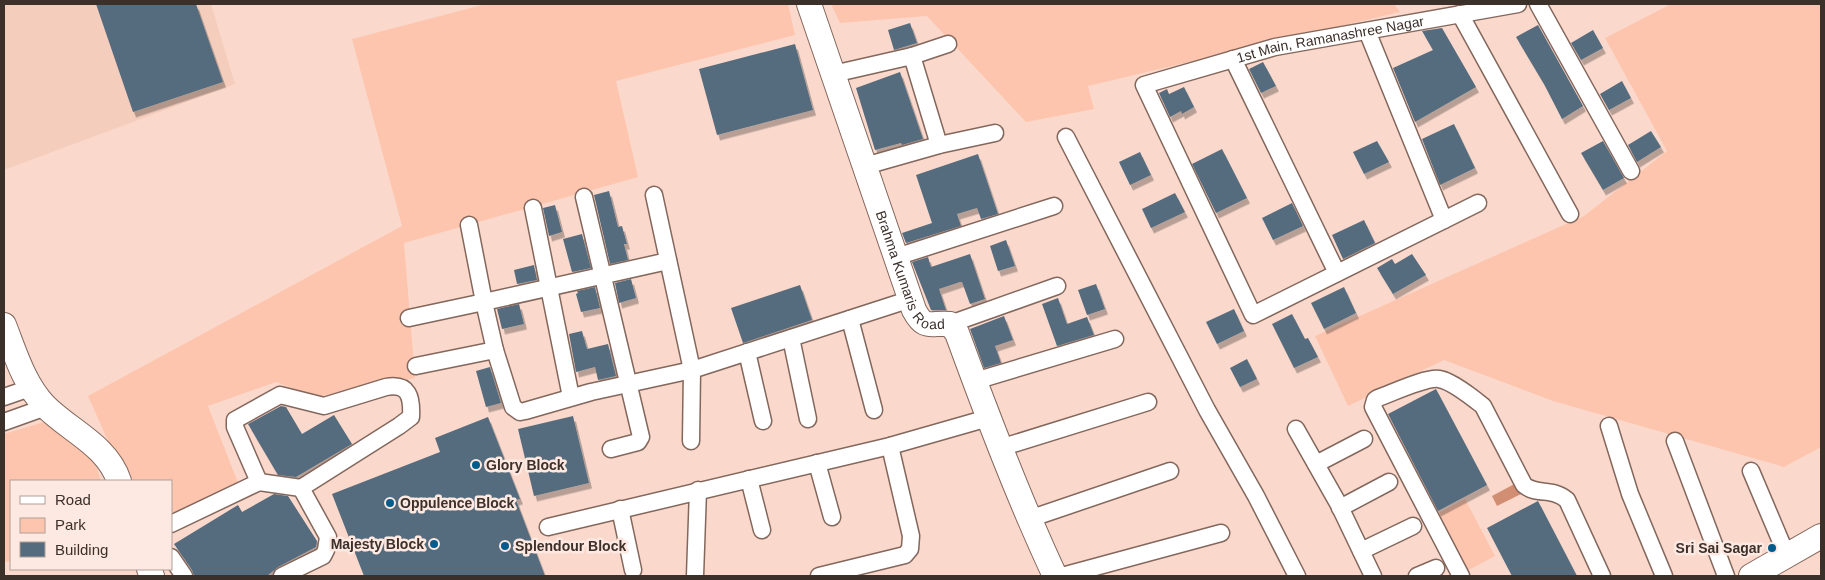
<svg xmlns="http://www.w3.org/2000/svg" width="1825" height="580" font-family="Arial,sans-serif">
<style>
.built{fill:#f4cdbc}
.green{fill:#fdc5ae}
.water{fill:#d28e72}
.building{fill:#546c7e;filter:url(#shadow)}
.lines{fill:none;stroke-linecap:round;stroke-linejoin:round}
.street-casing{stroke:#83675c;stroke-width:19}
.secondary-casing{stroke:#83675c;stroke-width:26}
.street{stroke:#fff;stroke-width:16}
.secondary{stroke:#fff;stroke-width:24}
.poi-dot{fill:#005c8c;stroke:#fde9e1;stroke-width:2}
.labels{text-anchor:middle;dominant-baseline:central;stroke-width:5;stroke-linejoin:round;paint-order:stroke}
.street-label{font-size:14px;fill:#3c302b;stroke:#fde9e1}
.poi-label{font-size:14px;font-weight:bold;fill:#3c302b;stroke:#fde9e1;text-anchor:start}
</style>
<defs>
<filter id="shadow"><feDropShadow dx="3" dy="5.5" stdDeviation="0" flood-color="#0004"/></filter>
</defs>
<rect width="100%" height="100%" fill="#fad9cc"/>
<path class="built" d="M4,4H211L235,84L4,170Z"/>
<path class="green" d="M486,4H788L795,35L616,81L638,177L404,243L415,378L315,397L276,382L208,406L240,488L171,514V481H126L88,396L402,226L352,39Z
M831,4H1394L1400,12L1088,86L1094,109L1026,122L927,16L840,23Z
M1671,4H1821V447L1784,467L1553,401L1444,360L1348,406L1315,336L1584,216L1667,151L1605,38Z
M44,422L93,456L101,481H11V561L4,562V434Z
M1465,499L1495,556L1467,571L1437,514Z"/>
<path class="water" d="M1520,481L1525,492L1497,506L1492,496Z"/>
<path class="building" d="M96,4H196L223,82L133,112Z
M910,23L917,43L894,50L888,30Z
M1538,25L1583,106L1562,119L1544,84L1516,37Z
M1442,28L1476,87L1415,122L1393,68L1433,50L1422,31Z
M1593,30L1603,48L1581,60L1571,43Z
M795,44L813,110L717,135L699,69Z
M1263,62L1276,86L1261,93L1249,69Z
M900,72L923,139L902,145L901,143L875,150L856,88Z
M1622,81L1631,98L1609,110L1600,94Z
M1184,87L1194,107L1182,114L1181,111L1170,117L1159,93L1167,89L1169,94Z
M1454,124L1475,168L1440,185L1422,139Z
M1651,131L1661,147L1637,162L1628,145Z
M1377,141L1389,162L1364,174L1353,152Z
M1603,141L1624,178L1603,190L1581,153Z
M1222,149L1247,198L1216,213L1192,164Z
M1140,152L1151,175L1130,185L1119,162Z
M978,154L998,214L981,219L977,208L957,214L961,226L906,243L902,233L932,223L916,175Z
M609,191L618,227L622,226L627,244H624L628,260L610,264L594,195Z
M1175,193L1185,212L1151,228L1142,209Z
M1292,203L1303,226L1273,240L1262,218Z
M555,205L562,232L549,236L543,208Z
M1364,220L1375,243L1343,259L1332,235Z
M582,234L591,268L572,272L563,239Z
M1006,240L1015,266L998,271L990,246Z
M970,254L985,299L970,304L962,282H960L939,289L946,310H931L912,262L928,257L931,267Z
M1412,254L1426,275L1393,294L1377,268L1392,259L1395,264Z
M534,265L537,280L517,284L514,270Z
M631,279L636,298L619,303L615,283Z
M1096,284L1105,309L1087,315L1078,290Z
M800,285L812,320L743,343L731,308Z
M595,287L600,308L581,312L576,294L578,293L577,291Z
M1344,287L1356,313L1324,329L1311,303Z
M1058,298L1067,324L1087,317L1094,335L1057,346L1042,304Z
M519,304L524,324L502,329L497,309Z
M1234,309L1244,331L1217,344L1206,322Z
M1292,314L1305,339L1308,338L1318,357L1294,368L1272,324Z
M1004,316L1013,340L995,346L1001,363L984,368L970,329Z
M582,331L587,349L608,344L616,376L598,380L595,367L576,372L569,334Z
M1247,359L1257,379L1240,387L1230,368Z
M490,367L501,403L486,407L476,371Z
M1436,389L1487,485L1438,511L1388,414Z
M281,406L286,407L302,434L334,415L352,444L296,477L278,475L248,424Z
M573,416L589,483L534,496L518,429Z
M488,417L520,499L516,500L545,576H364L332,494L440,452L435,438Z
M274,494L288,496L317,541L316,547L278,567L267,576H194L192,570L174,544L238,505L242,512Z
M1538,501L1577,576H1512L1487,528Z"/>
<g class="lines">
<g class="street-casing">
<g id="street">
<path d="M1538,4L1631,171"/>
<path d="M1460,14L1570,214"/>
<path id="s1" d="M1367,31L1444,220L1253,315L1144,85L1275,47L1518,4"/>
<path d="M912,56L948,44"/>
<path d="M1233,59L1337,273"/>
<path d="M833,74L912,56L939,145"/>
<path d="M1066,137L1207,410L1256,496L1297,576"/>
<path d="M865,166L939,145L995,133"/>
<path d="M654,195L692,370L691,441"/>
<path d="M584,197L641,437L638,442L611,449"/>
<path d="M533,208L571,397"/>
<path d="M1444,220L1478,203"/>
<path d="M896,257L1054,206"/>
<path d="M668,261L484,302L495,350L513,407L520,412L525,411L591,392L692,370L911,299"/>
<path d="M409,318L484,302L469,225"/>
<path d="M850,319L874,410"/>
<path d="M950,324L1057,286"/>
<path d="M791,338L808,419"/>
<path d="M747,352L763,421"/>
<path d="M416,366L495,350"/>
<path d="M975,381L1115,339"/>
<path d="M4,397L30,388"/>
<path d="M4,422L46,407"/>
<path d="M1609,426L1630,494L1664,576"/>
<path d="M1296,429L1339,505L1373,576"/>
<path d="M1675,441L1726,576"/>
<path d="M1000,448L1148,402"/>
<path d="M817,463L832,517"/>
<path d="M1316,464L1364,439"/>
<path d="M1751,471L1787,556"/>
<path d="M749,479L762,530"/>
<path d="M259,482L301,488"/>
<path d="M1340,508L1389,482"/>
<path d="M620,509L633,570"/>
<path d="M1029,519L1170,471"/>
<path d="M171,524L259,482L235,427V420L280,395L324,406L386,387C409,383 412,397 411,417L399,426L301,488L328,537L326,550L323,556L282,576"/>
<path d="M548,527L890,446L988,418"/>
<path d="M1361,551L1413,526"/>
<path d="M171,557L184,576"/>
<path d="M695,576L698,490"/>
<path d="M819,576L905,555L910,549L911,536L890,446"/>
<path d="M1062,576L1221,533"/>
<path d="M1417,576L1436,568"/>
<path d="M1461,576L1373,407L1375,400L1378,398C1392,393 1426,377 1439,379C1452,381 1473,398 1483,406L1524,485C1537,496 1552,487 1567,500L1602,576"/>
</g>
</g>
<g class="secondary-casing">
<g id="secondary">
<path id="s2" d="M809,4L914,310C925,331 931,322 950,324L957,333C987,415 1018,497 1055,576"/>
<path d="M4,325C15,353 24,384 45,406C71,432 107,445 119,481"/>
<path d="M149,569L152,576"/>
<path d="M1751,576L1821,536"/>
</g>
</g>
<use href="#street" class="street"/>
<use href="#secondary" class="secondary"/>
</g>
<g class="poi-dot">
<circle cx="476" cy="465" r="5"/>
<circle cx="390" cy="503" r="5"/>
<circle cx="434" cy="544" r="5"/>
<circle cx="505" cy="546" r="5"/>
<circle cx="1772" cy="548" r="5"/>
</g>
<g class="labels">
<g class="street-label">
<text stroke="none"><textPath href="#s1" startOffset="864">1st Main, Ramanashree Nagar</textPath></text>
<text stroke="none"><textPath href="#s2" startOffset="290">Brahma Kumaris Road</textPath></text>
</g>
<g class="poi-label">
<text x="486" y="465">Glory Block</text>
<text x="400" y="503">Oppulence Block</text>
<text x="424" y="544" text-anchor="end">Majesty Block</text>
<text x="515" y="546">Splendour Block</text>
<text x="1762" y="548" text-anchor="end">Sri Sai Sagar</text>
</g>
</g>
<rect width="1825" height="580" fill="none" stroke="#3c302b" stroke-width="10"/>
<rect x="10" y="480" width="162" height="90" fill="#fde9e1" stroke="#b09f98"/>
<rect x="20" y="496" width="25" height="8" fill="#ffffff" stroke="#b09f98"/>
<text x="55" y="505" font-size="15" fill="#3c302b">Road</text>
<rect x="20" y="518" width="25" height="15" fill="#fdc5ae" stroke="#b09f98"/>
<text x="55" y="530" font-size="15" fill="#3c302b">Park</text>
<rect x="20" y="542" width="25" height="15" fill="#546c7e" stroke="#b09f98"/>
<text x="55" y="555" font-size="15" fill="#3c302b">Building</text>
</svg>
